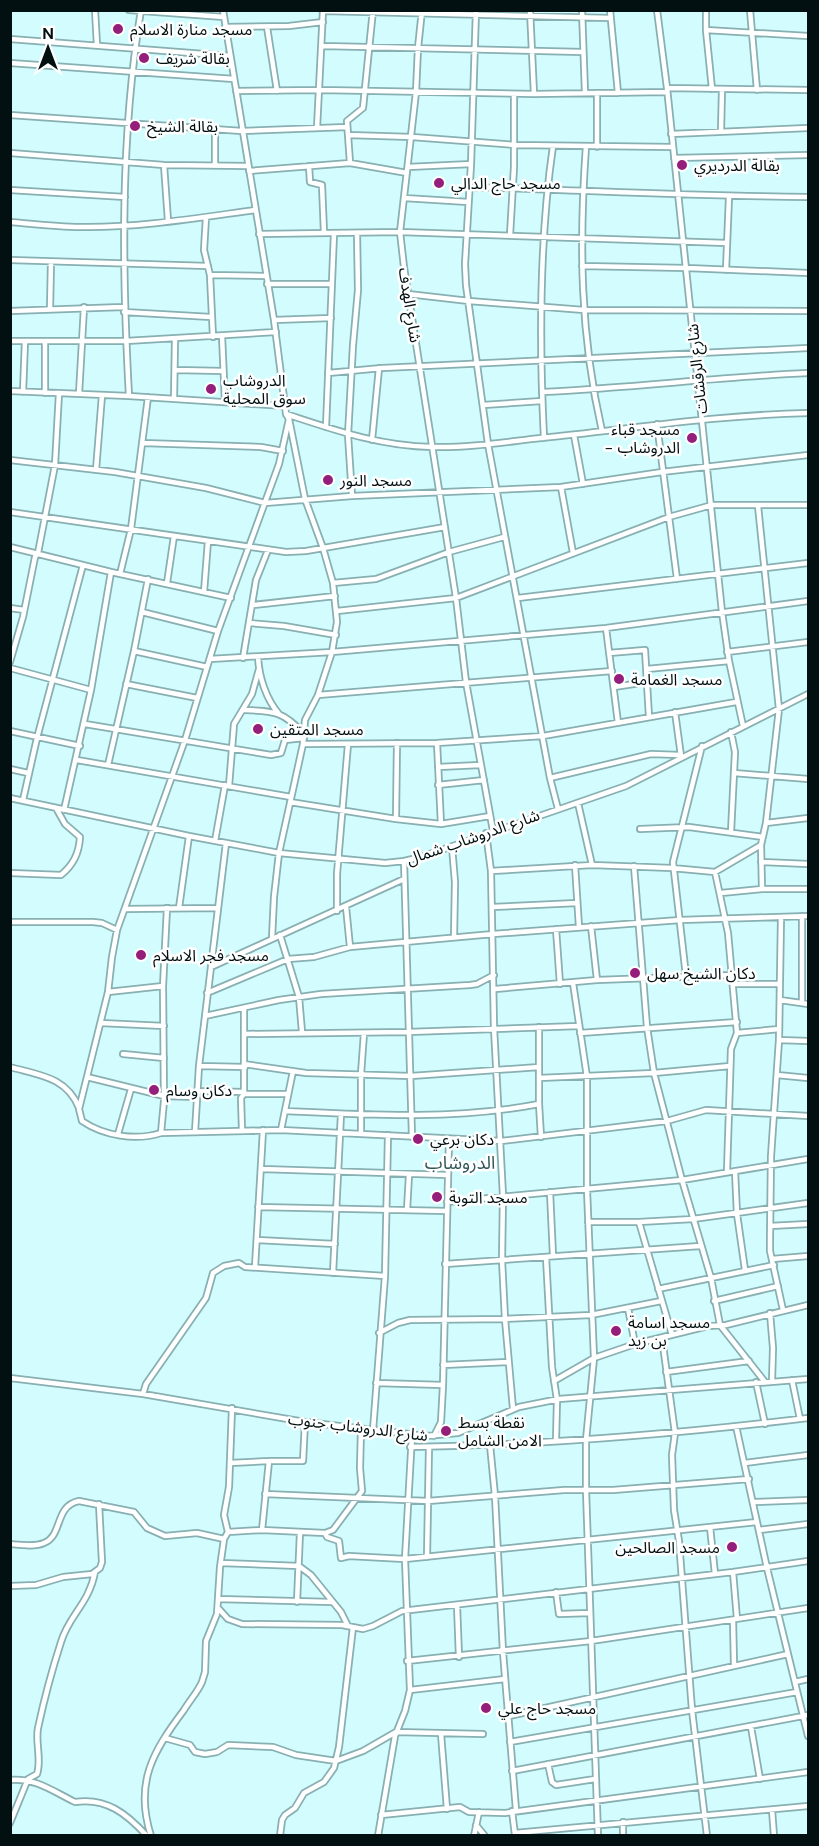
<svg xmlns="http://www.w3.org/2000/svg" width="819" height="1846" font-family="'DM Sans','Noto Sans Arabic',sans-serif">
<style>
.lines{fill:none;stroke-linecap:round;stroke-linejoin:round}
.minor-casing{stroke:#88afb1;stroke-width:8}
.minor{stroke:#fff;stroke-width:4.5}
.poi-dot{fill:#951e7a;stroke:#fff;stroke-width:2}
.labels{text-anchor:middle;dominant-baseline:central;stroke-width:5;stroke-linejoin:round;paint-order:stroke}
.poi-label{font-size:16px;fill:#031011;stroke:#fff;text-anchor:start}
.street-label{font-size:16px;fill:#031011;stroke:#fff}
.neighbourhood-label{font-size:18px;fill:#325658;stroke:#fff}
</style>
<rect width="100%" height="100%" fill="#d3fcfe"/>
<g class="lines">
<g class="minor-casing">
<path id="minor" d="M95,10L97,45
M129,10L224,17
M223,10L274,320L286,414L289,419L305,499L323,548L333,583L337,622L332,652L318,695L305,720L303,744L279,853L274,897L272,938
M422,10L418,48L416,92L400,232L404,267L456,598L466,682L493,831
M476,10L471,164L465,264L466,285L488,444L550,778L558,809
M530,10L534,94
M582,10L585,93
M610,10L618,93
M657,10L667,88L722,612L729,661L743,726
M706,10V30L712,89
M750,10L757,90
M323,11L610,18
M225,27L289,26L323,22
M267,27L277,91
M706,30L808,36
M10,39L230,56
M323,46L583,52
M10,63L234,79
M667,88L808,90
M236,91L321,90L534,94L667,92
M597,93V147
M10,115L242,131L347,127
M317,128L323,10
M215,129V165
M721,131L722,89
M671,134L808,128
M348,135L412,137L515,145L673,147
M586,146C579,244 580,335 602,431
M10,153L164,165L248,166
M674,158L808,155
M350,163L347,121L363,108L373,10
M164,165L168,221
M309,166L310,182L322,185L324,233
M408,167L471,164
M249,171L350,163L407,173
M469,187C582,190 695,196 808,197
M10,190L125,197
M404,198L468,202
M206,217L204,250L210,275L213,337
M10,222C33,224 57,227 80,227C138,228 197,218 255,210
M259,234L400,232L727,243
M510,235L514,167V94
M10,260L208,266
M582,266L687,268L808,273
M726,270L729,197
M210,275L266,276
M267,284H332
M408,294L469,301L584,310L808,311
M50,309L51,262
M10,311L123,307
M124,312L211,317
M274,320L331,318
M222,336L225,402
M10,341H126L276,332
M176,370L223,371
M328,373L382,368L808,348
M10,391L129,396L285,406
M23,392L25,341
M542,392C631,388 719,377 808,373
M45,393V342
M79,394L84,307
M129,396C122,268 120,138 141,10
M174,399L175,339
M483,405L542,401
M286,414C335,430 379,446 432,447C468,448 505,442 541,438C630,429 718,415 808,413
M289,419L279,464L218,631L185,740L117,930L112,957L108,992L79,1109L82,1121C104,1136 136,1141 161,1133L281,1130L501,1141L667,1121L706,1110L808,1116
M657,424L677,579
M326,427L334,233
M574,435L583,484
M544,438C539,340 539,242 553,146
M372,440L379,368
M143,443L261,447L283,451
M10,460L115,472L206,488L265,503L352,496L561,487L662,472L808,455
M96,470L102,395
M561,487L573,553
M352,496L348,435L353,345L358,290L357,233
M758,506L779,709L766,823L761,845L762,889
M10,512L286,552L306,551L445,527
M10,547L111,572L231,598
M120,574L131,529L148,397
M167,583L174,536
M333,583L376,579L449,552L504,537
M204,592L208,541
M518,598L808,563
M253,605L335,596
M10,608L24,610
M337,611L456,598L669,517L712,505H808
M142,612L218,631
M249,623L284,626L336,635
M606,628L618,723
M134,651L207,667
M727,652L808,642
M609,653L645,650L649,717
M258,657C259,677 266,699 279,714
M243,658L256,580L268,550
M210,659L332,652L606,628L808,601
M10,662L23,617L35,557L38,553L55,465L59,393
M10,668L91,690
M647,669L729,661
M126,684L197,698
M614,687L647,682
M318,695L612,671
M244,710C274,711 283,711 304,734
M675,712L681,756
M85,724L271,755L281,753L285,740L304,738
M10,731L80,746
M731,732L735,752L731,832
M437,743L441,824
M303,744L437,743L543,736L736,702
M77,760L291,797
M108,765L134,651L148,579
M438,767L480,765
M10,769L28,773
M734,773L808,779
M550,778L651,754L680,755
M438,785L484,780
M229,786L234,724L252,694L259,669
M10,798L189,836L279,853L385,863L404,861L421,857L626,786L808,694
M23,800L37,738L83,565
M290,802L396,819L441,824L490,816
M578,803L592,865
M64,810L91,690L111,572
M396,819L397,743
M766,823L808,818
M640,829L689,827L763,837
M486,833L491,871L494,1028L503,1196L502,1260L505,1319L513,1409
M215,841L225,785
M452,847L455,882L454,937
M404,861L412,1137
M761,862L808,864
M575,865L579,927
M634,866L647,1027L654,1073L682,1180L711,1278L720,1325L765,1382
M491,871L592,865L672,868L715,872L761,845
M715,872L728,933L737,1033L731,1049L727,1171
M10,873L61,875C73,865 79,854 80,837L65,824L56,808
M721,893L762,889H808
M346,907L350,947
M492,907L577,903
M179,908L189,836
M125,909L217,908
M337,911V874L348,744
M781,917L779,1040L771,1156L770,1238V1251L783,1310
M10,922H93L102,923L117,930
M591,926L597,980
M556,929L560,984
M280,935L299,997L302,1032
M211,967L404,879
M686,976L673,862L702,746
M573,983L587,1077V1190L594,1358L586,1440V1490L598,1836
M734,984H780
M495,989L597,980L733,975
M108,992L163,986
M207,993L288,959L314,957L350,947L493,934L680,920L808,916
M780,1000L808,1004
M802,1003V916
M205,1016L279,1000L321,994L470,985L477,984L494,975
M101,1023L164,1026
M539,1027V1104L541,1137
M580,1033L737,1022
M737,1033L779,1029
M245,1034L408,1032L579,1026
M779,1040L808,1041
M123,1054L164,1058
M244,1064L306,1073L411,1076L539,1067
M199,1066L245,1067
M10,1067C39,1075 67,1077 79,1108
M777,1075L808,1078
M87,1077L164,1096L196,1097
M539,1078L654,1073L730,1066
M197,1091L244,1092
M244,1094H288
M285,1111C369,1115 455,1120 539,1104
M242,1130L241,1098L244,1094V1009
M281,1130L293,1071
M195,1132L199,1066L226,843
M161,1133L164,1101L163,986L167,908
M118,1134L131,1089
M361,1134V1074L364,1033
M262,1169L448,1175
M735,1171L737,1214L745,1270
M550,1192L553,1256
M447,1202L682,1180L808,1159
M258,1207L447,1211
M407,1210L409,1175
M588,1222H639L693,1219L808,1203
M639,1222L672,1335
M770,1226L808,1224
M257,1240L335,1244
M546,1257L552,1367L557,1400L556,1440
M772,1259L808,1256
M445,1264L700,1246
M255,1267L263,1130
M333,1273L341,1114
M658,1289L774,1265
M714,1301L778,1286
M628,1308L635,1344
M770,1313L773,1348L772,1381
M379,1333L398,1323L410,1320L505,1319L591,1315L661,1301
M662,1338L675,1433L672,1455L674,1510L679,1541L692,1710L707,1836
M443,1365L508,1362
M666,1372L749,1361
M10,1378L143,1394L305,1422L426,1436L458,1433L519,1407L559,1399L808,1379
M792,1380L800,1419
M554,1381L594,1358L635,1344L708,1326L726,1325L808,1305
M756,1382L765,1424
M376,1383L443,1385
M143,1394L146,1384L206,1298L213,1273L224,1266L239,1263L245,1267L385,1276
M736,1426L767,1568L808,1736
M373,1430L385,1276L388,1135
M434,1436L441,1422L443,1385L449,1139
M490,1445L495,1496L503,1652L516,1810
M410,1447C544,1445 676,1434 808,1418
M230,1463L269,1461H303L305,1422
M745,1463L808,1455
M265,1494L428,1501L564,1490H613L749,1479
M754,1502L808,1500
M710,1527L715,1574
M262,1530L269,1461
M759,1530L808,1524
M228,1532L262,1530L325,1533L333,1530L362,1491L360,1468L361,1429
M325,1533L327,1537L339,1541L341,1558L349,1556L405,1559L757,1522
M10,1544C21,1545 35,1547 44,1543C63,1536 54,1506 79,1501L134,1512L147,1528L165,1536L197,1533L224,1539
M427,1557L429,1447
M221,1563L299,1566L311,1575L341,1612L348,1626
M733,1572L737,1619
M10,1586L36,1585L63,1577L92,1574L100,1568L102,1562L99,1504
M556,1592L559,1614L590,1613
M218,1599L332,1602
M297,1602L300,1532
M457,1605L459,1657
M218,1608L228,1619L242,1624L342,1625L363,1629L373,1626L402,1611L733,1572L808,1561
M733,1620L734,1665
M407,1661L591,1641L808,1608
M795,1682L808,1679
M410,1690L505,1679
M509,1716L788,1654
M751,1727L760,1779
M441,1734L447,1809
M165,1738L190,1745L195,1752L205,1754L217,1752L228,1745L273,1747L296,1755L336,1761L363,1751L396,1732L483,1734
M510,1742L797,1692
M548,1764L552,1782L556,1785L595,1779
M512,1771L808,1715
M10,1780C37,1778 52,1791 75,1802C106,1797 127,1814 147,1836
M772,1810L774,1836
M512,1811L515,1835
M381,1815L460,1807L469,1812L505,1813L808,1772
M623,1822V1836
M10,1823L28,1779L37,1774C42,1759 35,1743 38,1728C44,1700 52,1670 61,1642C69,1615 89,1604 95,1572
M476,1825L485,1836
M515,1833L808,1806
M151,1836C134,1783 153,1751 184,1710C190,1700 197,1693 202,1682L205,1672L206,1641L217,1614L220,1567L224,1539L228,1532L224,1515L229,1487L232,1408
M280,1836L282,1820L285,1815L295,1808L304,1793L324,1782L334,1768L339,1747L353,1627
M378,1836L395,1736L405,1711L410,1690L405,1559L412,1435
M474,1836L479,1812"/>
</g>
<use href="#minor" class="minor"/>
</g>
<g class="poi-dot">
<circle cx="118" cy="29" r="6"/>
<circle cx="144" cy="58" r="6"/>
<circle cx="135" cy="126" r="6"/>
<circle cx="682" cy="165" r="6"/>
<circle cx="439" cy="183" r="6"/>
<circle cx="211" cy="389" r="6"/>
<circle cx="692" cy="438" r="6"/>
<circle cx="328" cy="480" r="6"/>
<circle cx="619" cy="679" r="6"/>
<circle cx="258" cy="729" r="6"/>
<circle cx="141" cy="955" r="6"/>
<circle cx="635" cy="973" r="6"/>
<circle cx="154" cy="1090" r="6"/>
<circle cx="418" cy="1139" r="6"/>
<circle cx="437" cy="1197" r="6"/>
<circle cx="616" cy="1331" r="6"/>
<circle cx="446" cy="1431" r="6"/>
<circle cx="732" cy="1547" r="6"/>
<circle cx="486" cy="1708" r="6"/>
</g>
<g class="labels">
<g class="poi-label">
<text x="130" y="29">مسجد منارة الاسلام</text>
<text x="156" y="58">بقالة شريف</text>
<text x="147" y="126">بقالة الشيخ</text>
<text x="694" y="165">بقالة الدرديري</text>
<text x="451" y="183">مسجد حاج الدالي</text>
<text x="223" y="380">الدروشاب<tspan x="223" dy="18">سوق المحلية</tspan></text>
<text x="680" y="429" text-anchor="end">مسجد قباء<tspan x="680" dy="18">- الدروشاب</tspan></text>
<text x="340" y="480">مسجد النور</text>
<text x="631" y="679">مسجد الغمامة</text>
<text x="270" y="729">مسجد المتقين</text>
<text x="153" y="955">مسجد فجر الاسلام</text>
<text x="647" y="973">دكان الشيخ سهل</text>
<text x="166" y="1090">دكان وسام</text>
<text x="430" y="1139">دكان برعي</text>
<text x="449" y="1197">مسجد التوبة</text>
<text x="628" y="1322">مسجد اسامة<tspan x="628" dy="18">بن زيد</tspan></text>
<text x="458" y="1422">نقطة بسط<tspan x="458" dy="18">الامن الشامل</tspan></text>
<text x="720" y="1547" text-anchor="end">مسجد الصالحين</text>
<text x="498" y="1708">مسجد حاج علي</text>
</g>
<g class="street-label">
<text transform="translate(410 305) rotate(81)">شارع الهدف</text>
<text transform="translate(697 369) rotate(-96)">شارع الرقشات</text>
<text transform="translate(473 837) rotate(-19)">شارع الدروشاب شمال</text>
<text transform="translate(358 1427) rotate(7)">شارع الدروشاب جنوب</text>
</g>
<g class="neighbourhood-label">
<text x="460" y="1163">الدروشاب</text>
</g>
</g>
<rect width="819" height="1846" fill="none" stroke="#031011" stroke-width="24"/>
<g transform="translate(48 48)" stroke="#ffffff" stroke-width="4.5" paint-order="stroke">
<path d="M0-4.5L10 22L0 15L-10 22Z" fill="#031011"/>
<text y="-9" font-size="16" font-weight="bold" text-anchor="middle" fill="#031011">N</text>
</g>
</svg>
